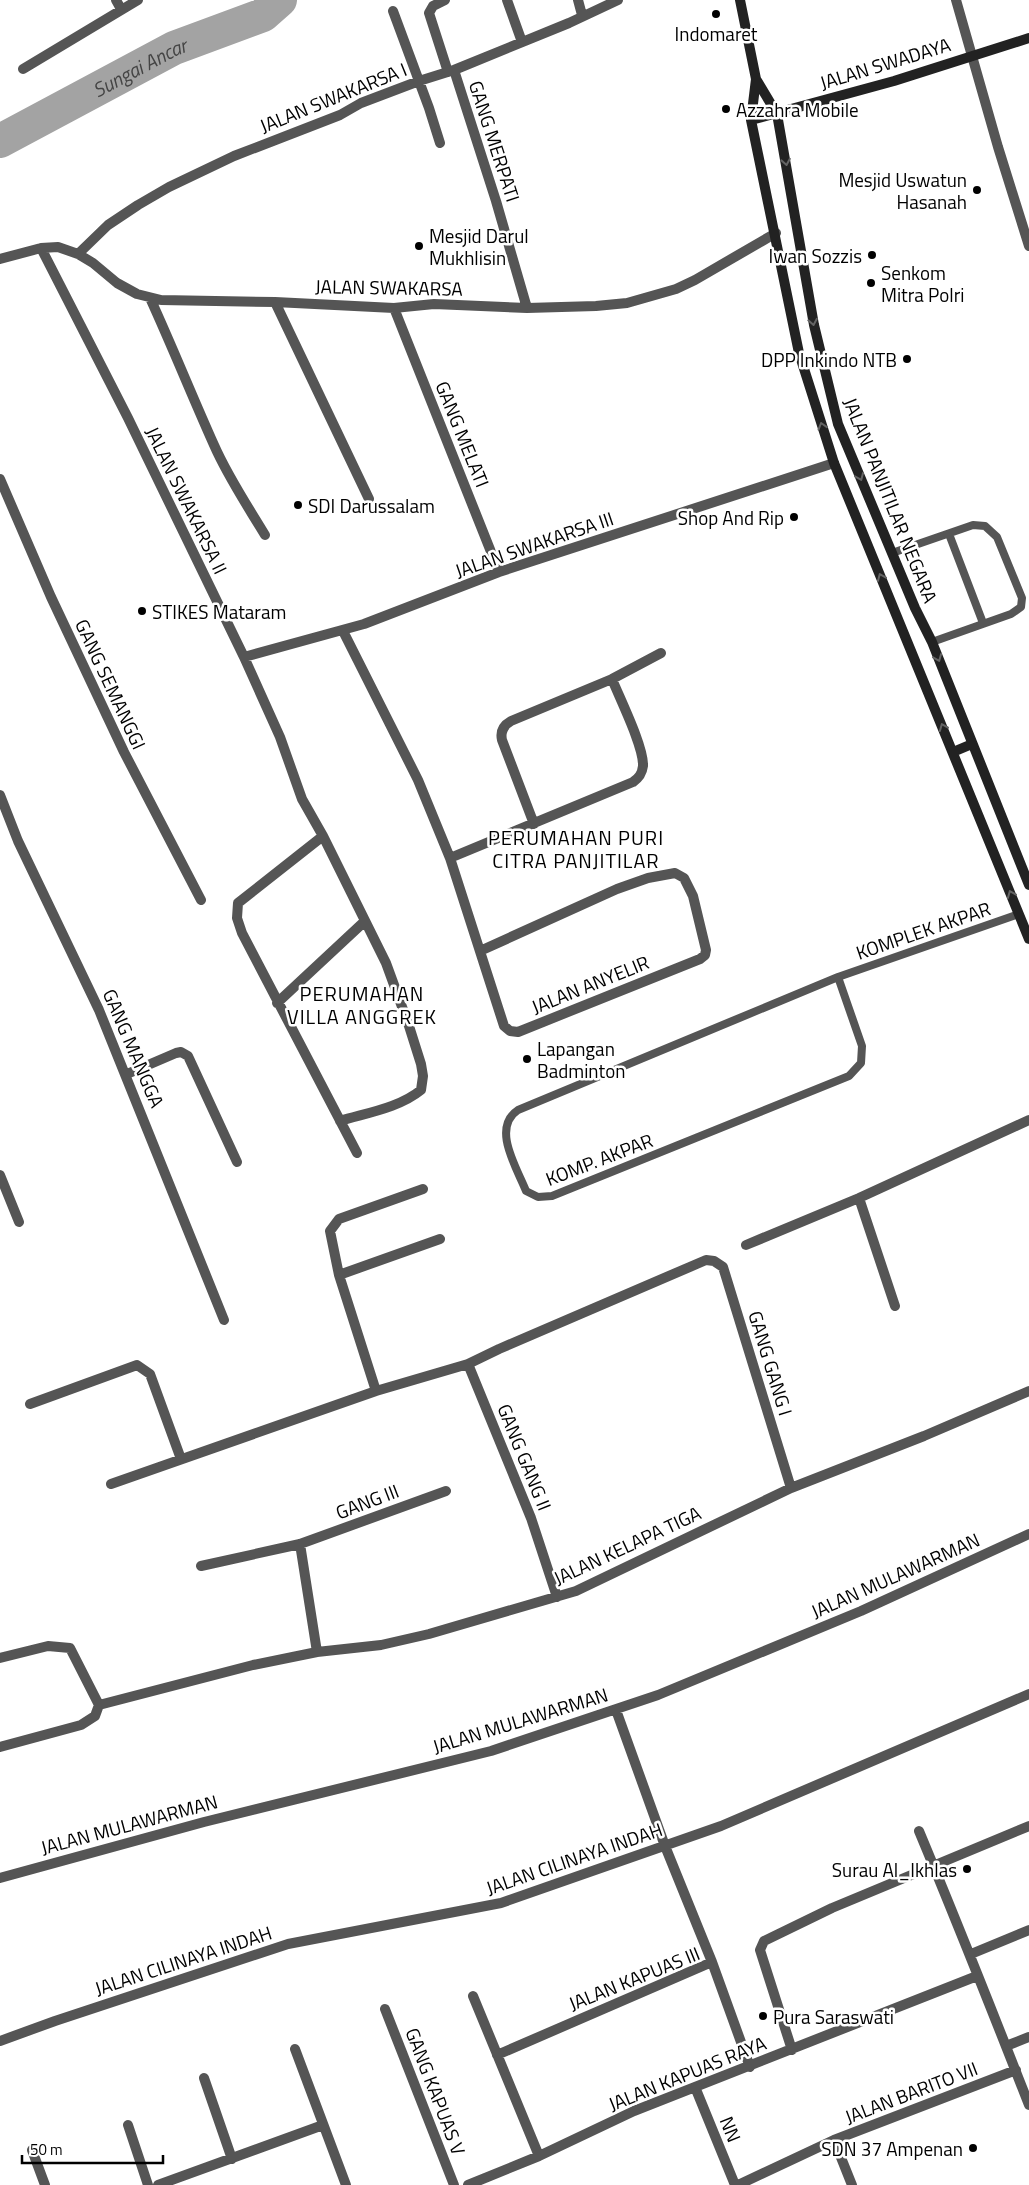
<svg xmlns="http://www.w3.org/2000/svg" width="1029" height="2185" font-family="'Titillium Web',sans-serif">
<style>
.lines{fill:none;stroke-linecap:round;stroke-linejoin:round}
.river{stroke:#a3a3a3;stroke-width:34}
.lane{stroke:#555;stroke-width:8}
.street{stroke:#555;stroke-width:10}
.secondary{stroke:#222;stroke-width:10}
.oneway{stroke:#646464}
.poi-dot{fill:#000;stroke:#fff;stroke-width:2}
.labels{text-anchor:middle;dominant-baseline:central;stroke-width:5;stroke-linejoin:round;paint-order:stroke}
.poi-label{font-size:19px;fill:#000;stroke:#fff;text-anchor:start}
.street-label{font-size:19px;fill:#000;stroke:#fff}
.water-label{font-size:20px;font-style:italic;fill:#444;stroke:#fff}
.neighbourhood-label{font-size:20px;letter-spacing:1px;fill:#000;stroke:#fff}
</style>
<rect width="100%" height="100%" fill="#fff"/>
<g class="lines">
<path class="river" id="s1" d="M0,141L174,48L263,15L280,0"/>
<path class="lane" d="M949,534L983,623
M892,553L973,525L985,526L997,537L1022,598L1021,607L1011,614L932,642
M838,977L862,1046L861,1063L849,1076L552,1196L538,1197L526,1191C517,1168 491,1128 518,1110L838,977L1019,914"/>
<path class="street" d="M116,0L121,9
M445,0L433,6L429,13L448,72
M507,0L522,42
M578,0L582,15
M956,0L998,147L1029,246
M393,11L429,108L440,143
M23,69L138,0
M454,70L496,201L527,308
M41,248L128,418L244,657L280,737L302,799L323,836L386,963L409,1026L421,1064L423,1076L421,1090C399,1108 366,1113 340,1121
M78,254L108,225L138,205L169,187L234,156L340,115L361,103L419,81L454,70L569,23L618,0
M0,259L41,248L58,247L78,254L93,263L117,283L137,294L161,300L275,302L394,308L434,304L527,308L596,306L627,303L676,289L695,280L776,233
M150,298C172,346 192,396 214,445C228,477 247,505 265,535
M275,302L369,499
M394,308L499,572
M0,479L51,597L124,752L201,900
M343,631L418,780L450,858L504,1026L510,1031L518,1032L700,959L705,955L706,950L693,896L684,878L675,873L648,878L617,889L480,951
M244,657L364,624L499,572L834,463
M0,795L18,841L99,1010L224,1320
M534,824L502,740C500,731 504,725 511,721L612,679L661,653
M323,836L238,903L237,918L242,933L357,1153
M450,858L633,782C639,778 642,774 643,766C644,747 620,699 612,679
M277,1003L365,921
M127,1074L176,1053L181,1052L188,1056L237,1162
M0,1175L19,1222
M859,1198L895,1306
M746,1245L859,1198L1029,1120
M339,1275L440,1239
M376,1391L339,1275L330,1231L339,1219L423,1189
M30,1404L137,1365L150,1374L181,1459
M111,1484L376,1391L468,1364
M300,1544L317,1652
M201,1566L300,1544L446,1491
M557,1597L531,1518L468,1364L499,1349L706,1260L714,1261L723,1267L791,1488
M0,1658L48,1646L70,1648L99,1705L95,1716L81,1725L0,1747
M99,1705L253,1665L317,1652L381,1645L429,1634L576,1591L791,1488L924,1436L1029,1391
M616,1710L665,1846L712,1962
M919,1831C957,1922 993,2013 1029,2105
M0,1878L204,1822L491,1751L658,1695L861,1611L1029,1534
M971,1954L1029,1930
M473,1996L539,2156
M385,2009L454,2185
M0,2041L55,2021L288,1944L501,1903L721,1826L1029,1694
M1006,2046L1029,2037
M295,2049L346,2185
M792,2050L760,1950L764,1941L832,1908L1029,1826
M497,2055L712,1962L750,2067
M204,2078L232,2159
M695,2087L735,2185
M128,2125L148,2185
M834,2140L852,2185
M32,2150L45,2185
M158,2185L323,2125
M468,2185L539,2156L634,2111L977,1976
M738,2185L834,2140L1016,2070"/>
<path class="secondary" d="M740,0L756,79L777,114L814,325L838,424L915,608L932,642L1029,885
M756,79L751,120L799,353L834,463L1029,939
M751,120L894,81L1029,38
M953,752L972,744"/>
</g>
<defs><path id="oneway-chevron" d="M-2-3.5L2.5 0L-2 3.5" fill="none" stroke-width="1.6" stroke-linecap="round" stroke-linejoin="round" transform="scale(1.25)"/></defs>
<g class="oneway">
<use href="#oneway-chevron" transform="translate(786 162) rotate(80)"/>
<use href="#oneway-chevron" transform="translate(813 322) rotate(80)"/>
<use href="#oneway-chevron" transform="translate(822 426) rotate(-107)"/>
<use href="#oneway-chevron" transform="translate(860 477) rotate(67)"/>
<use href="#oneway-chevron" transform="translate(881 577) rotate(-113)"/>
<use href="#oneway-chevron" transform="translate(938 658) rotate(68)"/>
<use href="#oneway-chevron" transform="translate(943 727) rotate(-112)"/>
<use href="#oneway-chevron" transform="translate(1011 894) rotate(-112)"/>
</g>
<g class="poi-dot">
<circle cx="716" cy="14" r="5"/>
<circle cx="726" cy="109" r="5"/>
<circle cx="977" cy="190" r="5"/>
<circle cx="419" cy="246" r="5"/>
<circle cx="872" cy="255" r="5"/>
<circle cx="871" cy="283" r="5"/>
<circle cx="907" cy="359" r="5"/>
<circle cx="298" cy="505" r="5"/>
<circle cx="794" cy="517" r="5"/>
<circle cx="142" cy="611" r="5"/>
<circle cx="527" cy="1059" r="5"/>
<circle cx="967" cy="1869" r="5"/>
<circle cx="763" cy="2016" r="5"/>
<circle cx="973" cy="2148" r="5"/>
</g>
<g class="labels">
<g class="poi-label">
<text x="716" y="33" text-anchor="middle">Indomaret</text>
<text x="736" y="109">Azzahra Mobile</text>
<text x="967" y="179" text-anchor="end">Mesjid Uswatun<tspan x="967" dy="22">Hasanah</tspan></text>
<text x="429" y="235">Mesjid Darul<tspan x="429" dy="22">Mukhlisin</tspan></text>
<text x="862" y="255" text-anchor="end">Iwan Sozzis</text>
<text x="881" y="272">Senkom<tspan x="881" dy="22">Mitra Polri</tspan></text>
<text x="897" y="359" text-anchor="end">DPP Inkindo NTB</text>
<text x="308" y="505">SDI Darussalam</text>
<text x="784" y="517" text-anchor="end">Shop And Rip</text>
<text x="152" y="611">STIKES Mataram</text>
<text x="537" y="1048">Lapangan<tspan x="537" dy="22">Badminton</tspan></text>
<text x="957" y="1869" text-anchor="end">Surau Al_Ikhlas</text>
<text x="773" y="2016">Pura Saraswati</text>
<text x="963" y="2148" text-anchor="end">SDN 37 Ampenan</text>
</g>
<g class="street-label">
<text transform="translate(885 63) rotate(-17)">JALAN SWADAYA</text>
<text transform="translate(333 97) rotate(-22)">JALAN SWAKARSA I</text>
<text transform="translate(495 141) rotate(72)">GANG MERPATI</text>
<text transform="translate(389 287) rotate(1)">JALAN SWAKARSA</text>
<text transform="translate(463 434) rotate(68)">GANG MELATI</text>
<text transform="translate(187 500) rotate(64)">JALAN SWAKARSA II</text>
<text transform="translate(891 500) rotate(68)">JALAN PANJITILAR NEGARA</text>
<text transform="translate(534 544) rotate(-19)">JALAN SWAKARSA III</text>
<text transform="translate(111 684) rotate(65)">GANG SEMANGGI</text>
<text transform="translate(923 930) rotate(-19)">KOMPLEK AKPAR</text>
<text transform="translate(590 984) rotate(-22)">JALAN ANYELIR</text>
<text transform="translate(134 1048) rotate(67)">GANG MANGGA</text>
<text transform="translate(599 1159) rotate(-21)">KOMP. AKPAR</text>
<text transform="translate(771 1363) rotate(73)">GANG GANG I</text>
<text transform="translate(525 1457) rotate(68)">GANG GANG II</text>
<text transform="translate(367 1501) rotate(-21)">GANG III</text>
<text transform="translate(627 1545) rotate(-25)">JALAN KELAPA TIGA</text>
<text transform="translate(895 1575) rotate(-24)">JALAN MULAWARMAN</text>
<text transform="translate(520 1720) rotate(-17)">JALAN MULAWARMAN</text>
<text transform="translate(129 1824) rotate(-15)">JALAN MULAWARMAN</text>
<text transform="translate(574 1858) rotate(-19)">JALAN CILINAYA INDAH</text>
<text transform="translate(183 1960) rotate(-18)">JALAN CILINAYA INDAH</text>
<text transform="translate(634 1978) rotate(-22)">JALAN KAPUAS III</text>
<text transform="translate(687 2073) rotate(-22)">JALAN KAPUAS RAYA</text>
<text transform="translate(436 2091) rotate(69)">GANG KAPUAS V</text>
<text transform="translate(911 2092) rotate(-21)">JALAN BARITO VII</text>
<text transform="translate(731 2129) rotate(68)">NN</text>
</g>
<g class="water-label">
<text stroke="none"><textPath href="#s1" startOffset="158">Sungai Ancar</textPath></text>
</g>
<g class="neighbourhood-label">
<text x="576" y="837">PERUMAHAN PURI<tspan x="576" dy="23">CITRA PANJITILAR</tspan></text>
<text x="362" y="993">PERUMAHAN<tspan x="362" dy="23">VILLA ANGGREK</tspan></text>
</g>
</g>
<path d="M22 2155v8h141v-8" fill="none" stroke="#000000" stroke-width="2.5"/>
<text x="30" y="2155" font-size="15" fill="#000000" stroke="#ffffff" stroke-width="4" paint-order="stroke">50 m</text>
</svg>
